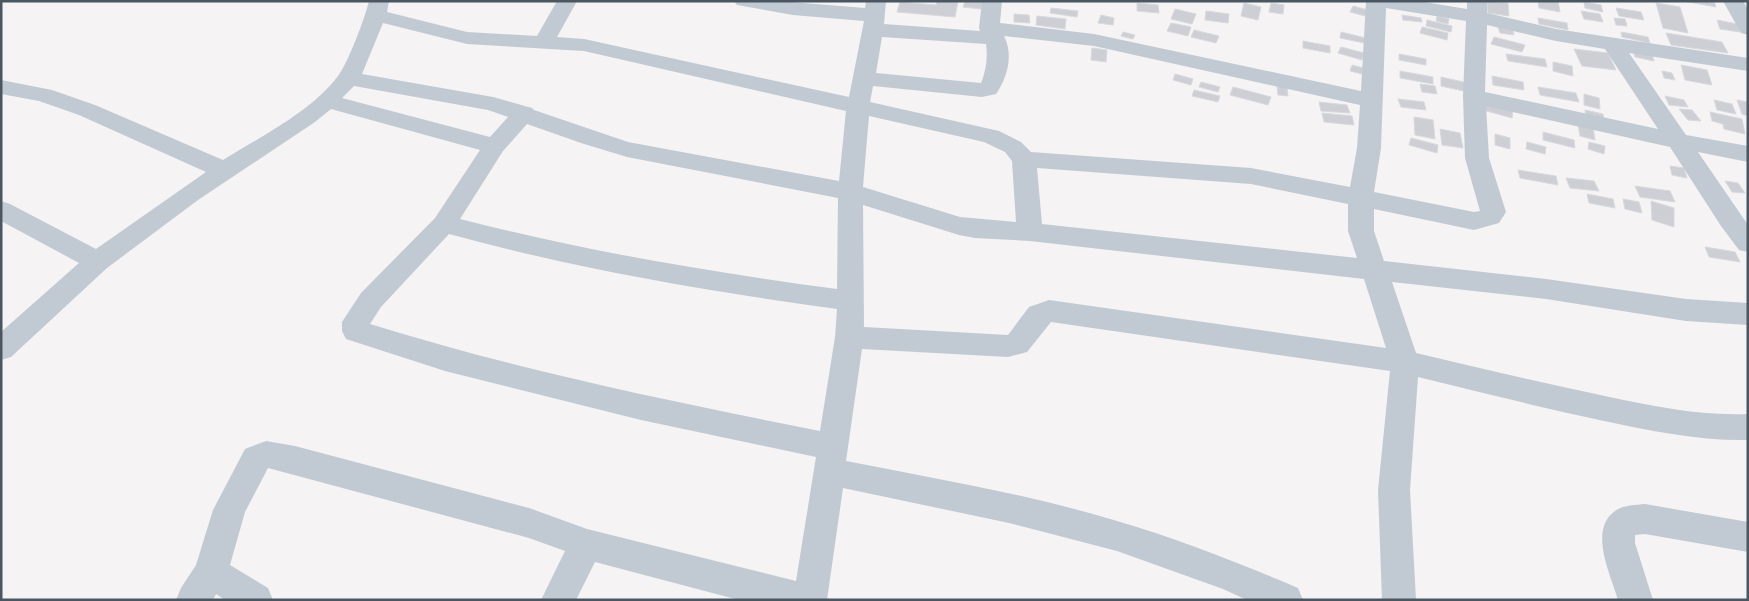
<svg xmlns="http://www.w3.org/2000/svg" width="1749" height="601" font-family="'Exo 2',sans-serif">
<style>
.building{fill:#cdcfd5;stroke:#d7d9de}
.lines{fill:none;stroke-linecap:round;stroke-linejoin:round}
.street{fill:#c1cad2;fill-rule:evenodd}
</style>
<rect width="100%" height="100%" fill="#f5f3f3"/>
<path class="building" d="M937,1H958L955,17L897,12L900,2L936,5Z
M965,1H983L981,9L963,7Z
M1487,1L1508,3L1509,16L1488,13Z
M1538,1H1558L1560,12L1539,8Z
M1683,1H1714L1716,7Z
M1584,2L1601,5L1603,12L1585,8Z
M1137,3L1158,5L1159,13L1137,11Z
M1244,3L1261,7L1258,20L1241,16Z
M1271,3L1284,5L1283,14L1269,12Z
M1656,3L1680,7L1688,33L1663,28Z
M1353,6L1368,10L1365,16L1350,12Z
M1051,8L1078,11L1077,17L1050,13Z
M1616,8L1641,12L1644,20L1619,16Z
M1175,9L1196,14L1192,24L1171,19Z
M1206,11L1229,14L1228,23L1205,20Z
M1581,11L1600,14L1603,22L1584,19Z
M1014,14L1029,15L1030,23L1014,22Z
M1101,15L1114,18L1113,25L1098,23Z
M1402,15L1421,18L1422,22L1403,20Z
M1037,16L1066,19L1065,29L1036,25Z
M1437,16L1449,19L1448,24L1436,21Z
M1538,18L1567,23L1568,30L1539,24Z
M1614,18L1625,19L1627,26L1616,25Z
M1427,20L1452,26L1451,32L1426,26Z
M1717,20L1737,24L1740,32L1720,29Z
M1171,23L1191,27L1188,36L1167,31Z
M1422,27L1448,33L1447,40L1420,33Z
M1498,27L1512,28L1514,35L1500,33Z
M1194,30L1219,36L1216,43L1191,37Z
M1123,32L1135,35L1133,39L1121,36Z
M1341,32L1370,39L1369,44L1340,38Z
M1621,32L1648,37L1650,43L1622,37Z
M1666,33L1722,42L1728,53L1671,45Z
M1494,37L1525,45L1522,52L1491,44Z
M1303,41L1330,46V53L1303,48Z
M1341,47L1364,53L1362,60L1338,53Z
M1092,48L1107,50L1106,62L1091,60Z
M1574,49L1608,53L1616,70L1582,66Z
M1633,51L1652,54L1654,61L1635,57Z
M1399,54L1426,59V65L1399,60Z
M1506,54L1545,59L1547,67L1508,61Z
M1553,62L1572,66L1573,76L1553,71Z
M1352,65L1363,68L1362,74L1350,71Z
M1681,65L1707,70L1712,85L1685,80Z
M1400,71L1433,77V84L1400,78Z
M1662,71L1672,73L1675,80L1664,78Z
M1175,74L1193,79L1191,85L1173,80Z
M1492,76L1523,82L1524,90L1493,85Z
M1441,77L1468,83V92L1441,86Z
M1201,82L1220,87L1218,92L1199,87Z
M1420,84L1435,86L1437,94L1422,92Z
M1277,86L1287,88L1288,96L1278,95Z
M1233,87L1271,97L1268,105L1230,95Z
M1538,87L1576,93L1579,102L1540,95Z
M1194,90L1220,96L1218,102L1192,96Z
M1584,94L1599,98L1600,109L1584,105Z
M1665,96L1684,100L1688,107L1669,105Z
M1398,99L1424,102L1426,110L1401,107Z
M1714,100L1732,104L1736,114L1717,110Z
M1737,100L1748,102V116L1742,114Z
M1483,101L1513,109L1512,118L1483,110Z
M1319,102L1347,105L1350,113L1321,111Z
M1679,109L1692,110L1701,121L1688,120Z
M1585,110L1603,114L1604,120L1586,116Z
M1710,112L1742,119L1745,134L1724,129L1723,124L1712,121Z
M1322,113L1352,116L1354,125L1324,122Z
M1414,117L1433,120L1435,139L1415,135Z
M1578,124L1593,127L1595,140L1580,136Z
M1440,129L1460,133L1463,148L1442,145Z
M1543,132L1574,140L1575,148L1543,140Z
M1495,134L1510,138V149L1495,145Z
M1411,138L1438,145L1437,153L1409,145Z
M1527,142L1546,147L1545,154L1526,149Z
M1589,142L1605,146L1604,154L1588,149Z
M1670,166L1684,168L1687,178L1672,175Z
M1518,170L1556,176L1558,185L1520,178Z
M1566,178L1594,181L1599,191L1570,188Z
M1725,181L1738,183L1745,193L1732,192Z
M1635,186L1670,191L1675,202L1640,197Z
M1587,194L1613,199L1615,208L1589,203Z
M1623,199L1639,202L1642,213L1625,209Z
M1651,201L1674,208V227L1652,220Z
M1705,247L1735,252L1740,262L1709,257Z"/>
<g class="lines">
<path class="street" d="M369,1H389L387,12L467,32L537,36L557,1H577L557,37L584,39L849,97L864,21L793,15L737,5L734,1H778L865,8L866,1H886L884,24L980,31L979,28L982,1H1002L1000,23L1094,34L1361,91L1366,1H1418L1467,9V1H1487V13L1556,29L1748,58V71L1629,53L1686,135L1748,146V162L1698,152L1748,225V252L1739,250L1721,226L1670,147L1486,106L1489,158L1506,212L1499,223L1474,230L1374,209V231L1384,261L1546,279L1686,299L1748,303V325L1686,321L1546,299L1392,282L1416,353C1479,368 1542,383 1605,396C1652,406 1700,416 1748,414V440C1700,441 1651,431 1604,421C1542,408 1480,392 1418,377L1410,490L1416,600H1382L1378,490L1390,371L1051,322L1027,352L1008,357L862,349L846,461C937,479 1028,494 1117,521C1179,539 1239,563 1298,588L1303,600H1247L1223,589L1117,551L1009,523L843,488L827,600H739L595,562L576,600H541L565,551L529,538L268,468L245,512L230,565L268,588L273,600H225L216,594L213,600H176L181,588L196,565L213,510L245,449L266,441L295,446L529,508L587,529L796,581L816,457L641,420L445,371L346,339L342,331V322L361,293L435,218L480,150L331,109L315,122L198,200L107,268L11,357L1,360V332L79,263L1,221V201L10,204L96,249L206,172L79,115L39,101L1,94V80L52,90L95,105L223,160C260,137 312,111 338,76C348,63 365,18 369,1ZM1386,8L1466,21L1463,96L1465,158L1480,211L1474,212L1374,192L1381,148ZM383,23L467,44L584,51L846,111L839,181L628,142L534,110L532,108L493,97L362,74ZM1487,25L1556,41L1605,49L1658,129L1485,92ZM1004,36L1094,46L1360,105L1357,148L1350,187L1251,168L1031,152L1021,142L999,131L870,102L873,86L982,97L996,94C1007,78 1014,55 1004,36ZM882,37L986,44C988,57 986,71 981,83L876,73ZM354,86L488,110L508,117L490,137L342,98ZM869,116L984,142L1005,152L1012,161L1016,222L960,217L863,187ZM527,124L581,143L627,157L838,198L837,289C710,272 584,251 460,219L503,151ZM1037,168L1251,184L1348,204V231L1357,258L1042,224ZM863,205L959,235L975,238L1030,241L1364,279L1386,348L1049,300L1029,307L1008,335L864,327ZM449,234C577,269 706,291 837,309L835,337L820,431C668,401 518,370 370,324L381,307Z
M1723,1H1743L1748,10V35L1741,33Z
M1645,504L1748,522V552L1645,534L1635,535V543L1653,600H1618C1611,575 1588,530 1615,511C1623,505 1635,505 1645,504Z"/>
</g>
<rect width="1749" height="601" fill="none" stroke="#4a5661" stroke-width="5"/>
</svg>
